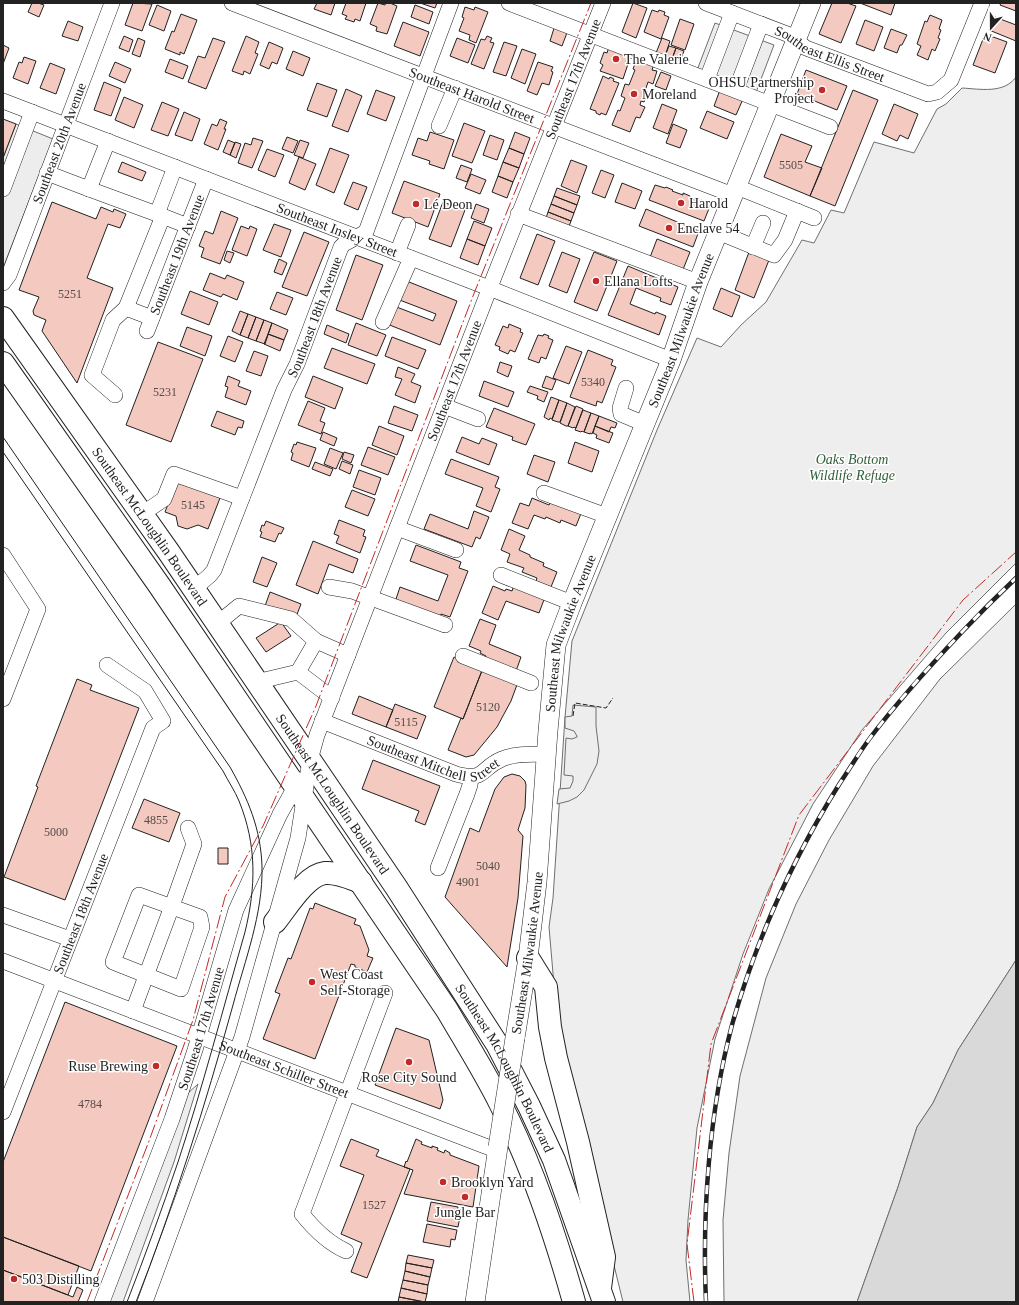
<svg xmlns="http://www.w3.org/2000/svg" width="1019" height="1305" font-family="'Times New Roman',serif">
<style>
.green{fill:#eee;stroke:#6f6f6f}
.parking{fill:#ededed;stroke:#6f6f6f}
.water{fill:#d9d9d9;stroke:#6f6f6f}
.building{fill:#f3c9c0;stroke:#222}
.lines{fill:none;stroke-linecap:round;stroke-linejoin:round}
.minor-casing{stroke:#222;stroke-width:16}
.major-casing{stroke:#222;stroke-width:20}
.highway-casing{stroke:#222;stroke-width:24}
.minor{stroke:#fff;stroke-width:15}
.major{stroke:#fff;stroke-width:19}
.highway{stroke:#fff;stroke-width:22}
.tram{stroke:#222;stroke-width:1}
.rail-casing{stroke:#222;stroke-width:4.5}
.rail{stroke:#fff;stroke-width:3;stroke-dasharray:9;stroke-linecap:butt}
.major-bridge-casing{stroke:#222;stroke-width:20;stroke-linecap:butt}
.major-bridge{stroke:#fff;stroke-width:19}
.fence{stroke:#222;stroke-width:1;stroke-dasharray:5 2;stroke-linecap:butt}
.power{stroke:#c62828;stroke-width:1;stroke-dasharray:14 3 2 3;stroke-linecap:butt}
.poi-dot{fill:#c62828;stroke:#fff;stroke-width:1.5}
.labels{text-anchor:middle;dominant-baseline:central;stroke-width:3;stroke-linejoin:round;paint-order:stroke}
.number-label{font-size:12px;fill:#564c4a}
.street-label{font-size:14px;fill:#222;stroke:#fff}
.poi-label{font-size:14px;fill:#222;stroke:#fff;text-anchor:start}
.park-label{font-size:14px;font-style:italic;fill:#2f5e38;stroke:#fff}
</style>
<rect width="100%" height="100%" fill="#fff"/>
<path class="green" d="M1016,77V563L946,633L862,730L813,804L769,889L743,954L715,1039L697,1128L688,1220L686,1260L690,1302H623L566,1070L554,985L549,927L553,898L565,717L572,641L657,430L697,338L721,347L741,325L766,302L802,240L814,243L831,210L844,213L874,142L914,153L937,109L946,104L962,88C980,89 1004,94 1016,77Z
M1016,604V960L958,1050L933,1103L917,1127L898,1187L857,1302H724L723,1220L729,1153L740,1076L766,978L796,904L829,840L873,766L940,679Z
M198,1084L174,1162L123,1302H106L187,1094Z"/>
<path class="parking" d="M715,23L774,45L755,95L696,73Z
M16,124L53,139L3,268V158Z
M573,705L596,707V726L599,751L597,764L584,790L577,797L569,801L557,804L559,789L570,788L573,781V776L564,775L566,738L572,739L577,737V736L574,731L565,728V717L572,716Z"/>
<path class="water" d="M1016,960V1302H857L898,1187L917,1127L933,1103L958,1050Z"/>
<path class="building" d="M32,3H38L44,5L39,17L28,12Z
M133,3L152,4L142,31L125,25Z
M317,3H335L331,15L314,9Z
M346,3H366L360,21L355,19L354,22L345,19L347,16L342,14Z
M378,3L385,5L386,3H390L397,6L387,34L376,31L377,27L370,24Z
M420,3H437L435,8Z
M633,3L647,8L636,38L622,32Z
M832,3H847L856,6L841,43L819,34Z
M860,3H895L891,15Z
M1001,3H1016V11L1000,5Z
M157,5L171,11L164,31L149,25Z
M415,5L433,12L429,24L411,17Z
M465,7L474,10L475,7L488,12L476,43L469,40L470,35L459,31L464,18L462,17Z
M652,10L658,12L659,10L665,12L664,15L669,17L661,39L644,32Z
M181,14L197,20L184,54L180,52V55L165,49L172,31L174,32Z
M930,15L942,20L939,29L941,30L938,38L940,39L935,51L932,49L928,60L917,55L921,46L917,44L925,21L927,22Z
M995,17L1016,25V41L989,30Z
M680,19L694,24L685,50L671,45Z
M865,20L883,27L874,51L856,44Z
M68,21L83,27L78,41L62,36Z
M403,22L429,32L420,56L394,46Z
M555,25L568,30L562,46L550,41Z
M891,29L907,35L902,45H900L897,53L884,48Z
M985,34L1007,42L995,73L973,65Z
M124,36L133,40L129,52L119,48Z
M246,36L259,42L255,53L258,54L250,74L244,71L243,75L232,71Z
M487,36L492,38L490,42L494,43L484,69L471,64L481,39L485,40Z
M138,38L145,41L140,57L132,54Z
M213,38L225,42L206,89L188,82L198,56L205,58Z
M457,38L475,45L468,63L450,56Z
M662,38L670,41L665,56L656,53Z
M269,42L283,48L277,64L272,62L269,69L260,65Z
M504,42L517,46L506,76L493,72Z
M3,45L9,48L3,64Z
M669,46L676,48L672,59L665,56Z
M609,47L631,55L623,79L600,71L603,65L600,63L604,52L607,53Z
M676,48L684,51L680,61L672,59Z
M522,49L536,54L525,84L511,78Z
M293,51L310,58L303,76L286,69Z
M24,57L36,61L28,84L13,78L19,62L22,63Z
M637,58L654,64L652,70L657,71L653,84L648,82L645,91L648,92L644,102L641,101L640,105L645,107L640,118L636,117L630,132L612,125L618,110L620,111L625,98L621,96L625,84L629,85L635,70L633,69Z
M170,59L188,66L183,79L165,72Z
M115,62L131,69L125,83L109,76Z
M538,62L553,67L551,71L553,72L549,85L542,83L537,95L527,91Z
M50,63L65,69L56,94L40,88Z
M806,70L847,86L837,110L797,94Z
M661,72L671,76L666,90L655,86Z
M603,76L609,79L610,77L614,79L613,81L619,83L606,115L601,113L600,115L596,113V111L590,109Z
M104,82L121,89L111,116L94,110Z
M317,83L337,90L327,117L307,110Z
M346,89L362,96L348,132L332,126Z
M376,90L395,97L386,121L367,114Z
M720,90L743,99L736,115L714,106Z
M853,90L878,100L835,206L810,196Z
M124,97L143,105L134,128L115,120Z
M162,102L179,109L168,136L151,130Z
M662,104L677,110L668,134L653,128Z
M894,104L918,114L908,139L900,135L897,141L882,134Z
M707,111L734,122L727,139L700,128Z
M184,112L200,119L192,141L175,135Z
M3,119L16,124L3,158Z
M220,119L227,122L224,129H226L218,150L204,144L212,124L217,126Z
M464,123L485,131L472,163L452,156Z
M673,124L687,130L680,148L666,143Z
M430,132L454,140L444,169L429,164L430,161L412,155L418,138L427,141Z
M515,132L530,138L524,154L509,148Z
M781,134L812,146L805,162L822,168L810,196L764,177Z
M490,135L504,140L497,160L483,155Z
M287,137L298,141L293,153L282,149Z
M253,138L263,141L252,168L238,163L245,143L251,145Z
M228,140L235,143L230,155L223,152Z
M300,140L309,143L303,158L294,155Z
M235,142L241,144L236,158L230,155Z
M330,148L349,155L334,193L316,185Z
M509,148L524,154L519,168L503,162Z
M267,149L284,155L275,177L258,170Z
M299,157L316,164L305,190L289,183Z
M571,160L587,166L577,193L561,186Z
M122,162L146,172L142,181L118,172Z
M503,162L519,168L513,182L498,176Z
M461,165L472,169L467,182L456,178Z
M601,170L614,175L605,198L592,193Z
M471,174L486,180L480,194L465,188Z
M498,176L513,182L507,198L492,192Z
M404,181L440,194L428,227L392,213Z
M353,182L367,187L358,210L344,204Z
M622,183L642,191L635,209L615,202Z
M655,185L665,188L666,187L673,190L672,191L683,195V193L690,196V198L700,202L701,200L709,203L708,205L710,206L704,221L649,200Z
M557,188L580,196L577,205L554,196Z
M554,196L577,205L574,213L551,204Z
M52,202L96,219L101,207L113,212L114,209L126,214L120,228L108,224L87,278L113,288L77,383L42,331L46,320L34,315L33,311L39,297L19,290Z
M443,202L465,210L451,247L429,239Z
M476,204L489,209L484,223L471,218Z
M551,204L574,213L571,221L548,212Z
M646,209L699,231L693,247L639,226Z
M221,211L238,218L220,264L201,257L204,248L199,246L205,231L213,234Z
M548,212L571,221L568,229L545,221Z
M474,221L492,228L485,246L467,239Z
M274,224L291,230L281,257L263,250Z
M241,226L249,229L250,226L257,229L247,256L232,250Z
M304,232L329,242L307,296L282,287Z
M537,234L555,241L538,285L520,278Z
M467,239L485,246L478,265L460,258Z
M657,239L690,252L682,272L649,260Z
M227,251L234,253L230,263L224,260Z
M562,252L580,259L567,293L549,286Z
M594,252L617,261L597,311L574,302Z
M749,252L769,260L754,298L735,290Z
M356,255L383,265L362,320L336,310Z
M279,259L287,263L282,275L274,272Z
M628,266L678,287L671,305L660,301L661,298L636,288L630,304L655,314L656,312L666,316L659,335L608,315Z
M210,273L225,279L227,275L244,282L237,300L223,294L221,297L203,290Z
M404,280L457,301L440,345L387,324L394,306L433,321L436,314L397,299Z
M721,288L740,296L732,317L713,309Z
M190,291L218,302L209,325L181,314Z
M277,292L293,298L286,315L270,309Z
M240,311L248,314L240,335L232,331Z
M248,314L256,317L248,338L240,335Z
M256,317L264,320L256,341L248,338Z
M264,320L272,323L265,344L256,341Z
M272,323L288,330L284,340L268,334Z
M356,323L386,335L377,356L348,345Z
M509,324L521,329L520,332L523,333L515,352L510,350L508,354L499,350L500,347L495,345L503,326L508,328Z
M327,325L349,334L346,343L324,334Z
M187,327L212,336L205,356L180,346Z
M268,334L284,340L280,351L264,344Z
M544,334L549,336L548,338L553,340L546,359L541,357L539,363L528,359L538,335L543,336Z
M228,336L243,342L235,362L220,356Z
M392,337L426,350L418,369L385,356Z
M158,342L203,359L171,442L126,425Z
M566,346L582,352L569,384L553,378Z
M332,348L375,364L367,384L324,368Z
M588,350L613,360L611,365L616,367L602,403L597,401L596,406L570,397Z
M254,351L268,356L261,376L246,371Z
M500,362L512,366L508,377L497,372Z
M398,367L415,374L411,382L421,386L415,403L395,395L402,379L395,377Z
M228,376L240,381L238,386L251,391L246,405L225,397L228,387L225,386Z
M313,376L343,388L335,409L305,397Z
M546,376L556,380L552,390L542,387Z
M484,381L514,392L508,407L479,396Z
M530,386L548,392L544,402L537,399L538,396L527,392Z
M551,397L559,400L552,419L550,418L549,420L544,417Z
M559,400L567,403L560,422H558L552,420Z
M308,401L325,408L320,421L325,423L321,434L298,425Z
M567,403L575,407L568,426H566L560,423Z
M394,406L418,415L412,431L388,423Z
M576,406L583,409L576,428L574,427L573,428L568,426Z
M494,408L535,424L526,445L512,440L513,437L486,427Z
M583,410L591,413L584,432L582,431L581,432L575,430Z
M217,411L244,421L242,428L238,427L235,435L211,426Z
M591,413L599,416L592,434L590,433V434L584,432Z
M599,416L617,423L615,428L611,427L609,432L595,426Z
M379,426L404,436L397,455L372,445Z
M595,426L613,433L609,443L596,438L597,435L593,433Z
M323,432L337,438L334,446L320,440Z
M462,437L479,444L482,438L497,444L489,465L456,452Z
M297,442L316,448L309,467L291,460L293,453L291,452L294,444L296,445Z
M575,442L599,451L592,472L568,463Z
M368,447L395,457L388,475L361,465Z
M330,448L343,453L336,469L324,464Z
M344,452L354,455L351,463L342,459Z
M534,455L555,462L548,482L527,474Z
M451,459L499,477L495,487L500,489L491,512L476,506L483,488L445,474Z
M342,461L353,465L350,474L339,469Z
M315,462L333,469L330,476L312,469Z
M359,470L381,478L375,495L353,487Z
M177,481L220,498L208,529L198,525L187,529L178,526L176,516L165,512Z
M352,490L375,499L368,516L345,507Z
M532,498L549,505L551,501L582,511L576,526L561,520L560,523L546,517L545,519L534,515L528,529L512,523L520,503L529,506Z
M474,511L489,517L480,539L476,537L472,547L424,529L430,514L468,529Z
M339,520L365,530L363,536L366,537L360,553L336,543L339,536L334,534Z
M266,521L284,528L281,534L279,533L275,542L260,537L262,532L260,531L262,525L264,526Z
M509,529L525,536L519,550L530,555V557L544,563L543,566L557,572L551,587L536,581L537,578L522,572L524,568L507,562L510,554L501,550Z
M313,541L358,559L353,573L329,564L318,594L296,585Z
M416,545L461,562L459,568L468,571L450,617L441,614L439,619L395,602L400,587L438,601L448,575L410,561Z
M262,557L277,563L267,587L253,582Z
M514,585L545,597L539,613L506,601L498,620L482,613L493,586L505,591L506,589L512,591Z
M270,592L301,604L296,617L265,606Z
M480,619L496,625L489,644L521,657L515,674L484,662L486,656L480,653L481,651L469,646Z
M281,622L291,636L266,652L256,638Z
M454,657L483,668L463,719L434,707Z
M483,668L518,682L511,701L497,727L474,755L466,757L448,750L461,718L463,719Z
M77,679L92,685L90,690L139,708L65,900L4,877L38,787L36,786Z
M359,696L393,710L386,727L352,714Z
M395,704L426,716L417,739L386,727Z
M373,760L440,786L425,825L415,821L419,811L362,789Z
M512,774L520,776L525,781L526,785L525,808L518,830L523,836L518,898L507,967L445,897L470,828L479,832L495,789L504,777Z
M144,799L180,813L169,842L132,828Z
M218,848H228V864H218Z
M315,903L356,919L354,924L360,926L369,950L367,956L373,958L367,972L355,967V965L351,964L315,1059L263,1039L280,994L275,992L288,958L291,959L310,908L313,909Z
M65,1002L177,1046L91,1271L3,1237V1162Z
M396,1028L429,1040L443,1100L440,1109L375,1085Z
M351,1139L379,1150L376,1156L410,1169L367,1278L351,1272L362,1243L341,1234L364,1175L340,1166Z
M416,1139L422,1142L421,1144L432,1148V1146L438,1148L437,1150L444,1153L445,1150L450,1153V1155L479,1166L473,1207L404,1194L413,1170L404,1167L406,1161L407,1162Z
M431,1202L458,1207L456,1216H460L458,1227L427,1221Z
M427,1224L457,1230L455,1240L451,1239L450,1247L423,1242Z
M3,1237L79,1266L68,1295L3,1270Z
M408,1255L434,1260L432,1268L406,1263Z
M406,1263L432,1268L430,1277L405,1271Z
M3,1270L73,1297L77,1287L83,1290L78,1302H3Z
M405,1271L430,1277L428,1285L403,1280Z
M403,1280L428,1285L427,1294L401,1288Z
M401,1288L427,1294L425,1302L399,1297Z
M399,1297L424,1302H398Z"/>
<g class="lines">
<g class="minor-casing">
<g id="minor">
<path id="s1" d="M232,3L733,195"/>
<path d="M509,3L830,127"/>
<path id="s2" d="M706,3L787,34L806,48L928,94L937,92L951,80L982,3"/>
<path d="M707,79L732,13"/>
<path d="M736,90L761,24"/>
<path id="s3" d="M3,101L489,288L671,360"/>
<path d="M439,126L455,88"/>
<path d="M47,173L89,189L108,141"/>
<path d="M737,187L814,218"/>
<path d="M3,189L32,112"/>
<path d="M89,189L157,214L175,167"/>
<path d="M157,214L188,226"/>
<path d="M518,214L698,282"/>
<path d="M718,232L774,255L785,240L797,211"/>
<path d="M753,247L763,223"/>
<path d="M397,253L408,225"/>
<path id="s4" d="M3,283L9,275L112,3"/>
<path d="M152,318L126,308L163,216"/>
<path d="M383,322L411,258"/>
<path id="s5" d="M147,331L206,179"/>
<path d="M626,388L620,408L621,414L645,424"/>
<path d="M115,395L92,375L113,320L126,308"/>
<path d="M444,406L478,419"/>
<path d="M544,493L607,516"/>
<path d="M142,514L164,499L174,474L242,498"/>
<path d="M397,528L456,550"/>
<path d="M3,555L38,609L3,699"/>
<path d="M501,575L572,603"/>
<path d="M329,587L352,591L445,625"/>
<path id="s6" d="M194,589L210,575L214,570L284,390L297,364L341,247L344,244L366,232L367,229L451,3"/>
<path d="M217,624L239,606L291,619L316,641"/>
<path d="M463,656L531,683"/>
<path d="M298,672L316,641L348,655"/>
<path d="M256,682L298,672L332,698"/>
<path id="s7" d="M322,721L456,774C486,782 480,768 502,759C515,753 532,755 546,754"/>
<path d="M438,868L467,794L470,785L471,777"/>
<path d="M139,895L200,917L202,927L181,989L113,962Z"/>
<path d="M3,915L70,939"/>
<path id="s8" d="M3,961L498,1151"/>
<path d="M133,1011L172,906L194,844L188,828"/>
<path id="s9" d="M3,1112L153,728L163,721L145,691L107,665"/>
<path d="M346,1251C328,1243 314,1229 302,1214L385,993"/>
<path id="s10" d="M102,1302L172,1119L195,1050L236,910L280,814L299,780"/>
<path id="s11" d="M145,1302L242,1037L298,838L310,760L317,735L494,277L603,3"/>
</g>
</g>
<g class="major-casing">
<g id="major">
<path id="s12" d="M515,1038L528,958L537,882L548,731L556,645L572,603L671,360L698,282L811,3"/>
<path d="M475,1302L498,1147"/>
</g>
</g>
<g class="highway-casing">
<g id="highway">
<path id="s13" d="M3,318L168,551L396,887L497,1044L529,1106L554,1160L604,1302"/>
<path d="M3,363L159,585L447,1010C465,1041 484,1071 500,1103C532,1165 555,1234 574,1302"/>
<path d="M275,922C287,907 306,875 325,873C338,872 350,878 361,882"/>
<path d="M528,958L546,987L550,1027L556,1058L578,1142L604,1257L600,1288"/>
</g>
</g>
<use href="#minor" class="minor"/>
<use href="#major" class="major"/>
<use href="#highway" class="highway"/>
<path class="tram" d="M3,437L230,767C248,799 261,829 262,867C263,914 245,960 233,1005C205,1106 174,1205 136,1302
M3,452L223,771C228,781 235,791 239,801C257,845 256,887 245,932C223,1009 203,1086 178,1162C162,1209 145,1256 127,1302"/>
<g class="rail-casing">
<path id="rail" d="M706,1302C702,1212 709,1112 732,1025C756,940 793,858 840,783C850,768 859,753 870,738C898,701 929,667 961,633C979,614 997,596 1016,578"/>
</g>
<use href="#rail" class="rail"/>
<g class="major-bridge-casing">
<path id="major-bridge" d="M498,1147L515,1038"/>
</g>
<use href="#major-bridge" class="major-bridge"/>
<path class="fence" d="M573,716L575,703L606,708L613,698"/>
<path class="power" d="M87,1302L149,1141L193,1020L225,897L263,826L316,706L473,296L591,3
M694,1302L687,1244L711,1044L799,815L963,600L1016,552"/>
</g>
<g class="poi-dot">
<circle cx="616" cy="59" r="4"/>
<circle cx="822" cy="90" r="4"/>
<circle cx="634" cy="94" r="4"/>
<circle cx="681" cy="203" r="4"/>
<circle cx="416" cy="204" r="4"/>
<circle cx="669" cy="228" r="4"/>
<circle cx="596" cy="281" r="4"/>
<circle cx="312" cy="982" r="4"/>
<circle cx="409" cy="1062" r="4"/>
<circle cx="156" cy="1066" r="4"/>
<circle cx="443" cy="1182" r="4"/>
<circle cx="465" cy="1197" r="4"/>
<circle cx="14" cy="1279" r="4"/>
</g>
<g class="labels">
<g class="number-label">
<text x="791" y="165">5505</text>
<text x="70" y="294">5251</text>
<text x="593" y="382">5340</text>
<text x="165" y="392">5231</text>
<text x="193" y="505">5145</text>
<text x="488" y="707">5120</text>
<text x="406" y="722">5115</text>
<text x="156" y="820">4855</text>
<text x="56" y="832">5000</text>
<text x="488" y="866">5040</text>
<text x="468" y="882">4901</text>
<text x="90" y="1104">4784</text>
<text x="374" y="1205">1527</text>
</g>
<g class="street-label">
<text stroke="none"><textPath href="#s2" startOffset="134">Southeast Ellis Street</textPath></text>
<text stroke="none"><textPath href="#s11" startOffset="1298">Southeast 17th Avenue</textPath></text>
<text stroke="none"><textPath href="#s1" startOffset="257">Southeast Harold Street</textPath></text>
<text stroke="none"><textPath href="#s4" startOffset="151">Southeast 20th Avenue</textPath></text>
<text stroke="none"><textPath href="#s3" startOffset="358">Southeast Insley Street</textPath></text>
<text stroke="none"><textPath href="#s5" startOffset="82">Southeast 19th Avenue</textPath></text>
<text stroke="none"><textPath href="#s6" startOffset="300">Southeast 18th Avenue</textPath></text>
<text stroke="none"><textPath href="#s12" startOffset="734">Southeast Milwaukie Avenue</textPath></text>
<text stroke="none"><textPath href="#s11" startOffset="974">Southeast 17th Avenue</textPath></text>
<text stroke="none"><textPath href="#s13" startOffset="255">Southeast McLoughlin Boulevard</textPath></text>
<text stroke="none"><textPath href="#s12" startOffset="410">Southeast Milwaukie Avenue</textPath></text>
<text stroke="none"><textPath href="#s7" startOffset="120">Southeast Mitchell Street</textPath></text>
<text stroke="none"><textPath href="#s13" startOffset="579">Southeast McLoughlin Boulevard</textPath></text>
<text stroke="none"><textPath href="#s9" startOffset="213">Southeast 18th Avenue</textPath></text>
<text stroke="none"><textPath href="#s12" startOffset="86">Southeast Milwaukie Avenue</textPath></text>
<text stroke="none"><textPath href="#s10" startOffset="291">Southeast 17th Avenue</textPath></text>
<text stroke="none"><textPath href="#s13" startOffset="903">Southeast McLoughlin Boulevard</textPath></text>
<text stroke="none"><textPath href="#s8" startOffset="301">Southeast Schiller Street</textPath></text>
</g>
<g class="poi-label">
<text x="624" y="59">The Valerie</text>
<text x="814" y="82" text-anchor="end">OHSU Partnership<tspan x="814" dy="16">Project</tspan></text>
<text x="642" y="94">Moreland</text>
<text x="689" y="203">Harold</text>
<text x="424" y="204">Lé Deon</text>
<text x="677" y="228">Enclave 54</text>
<text x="604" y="281">Ellana Lofts</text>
<text x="320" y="974">West Coast<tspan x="320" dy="16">Self-Storage</tspan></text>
<text x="148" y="1066" text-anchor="end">Ruse Brewing</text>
<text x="409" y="1077" text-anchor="middle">Rose City Sound</text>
<text x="451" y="1182">Brooklyn Yard</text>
<text x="465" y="1212" text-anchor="middle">Jungle Bar</text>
<text x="22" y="1279">503 Distilling</text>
</g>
<g class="park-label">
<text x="852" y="459">Oaks Bottom<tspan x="852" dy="16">Wildlife Refuge</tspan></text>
</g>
</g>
<rect width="1019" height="1305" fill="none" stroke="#222222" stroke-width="8"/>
<g transform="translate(991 28) rotate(201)" stroke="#ffffff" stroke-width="3" paint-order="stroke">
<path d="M0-3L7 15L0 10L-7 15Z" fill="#222222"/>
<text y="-6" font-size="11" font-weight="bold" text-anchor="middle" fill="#222222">N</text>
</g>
</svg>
